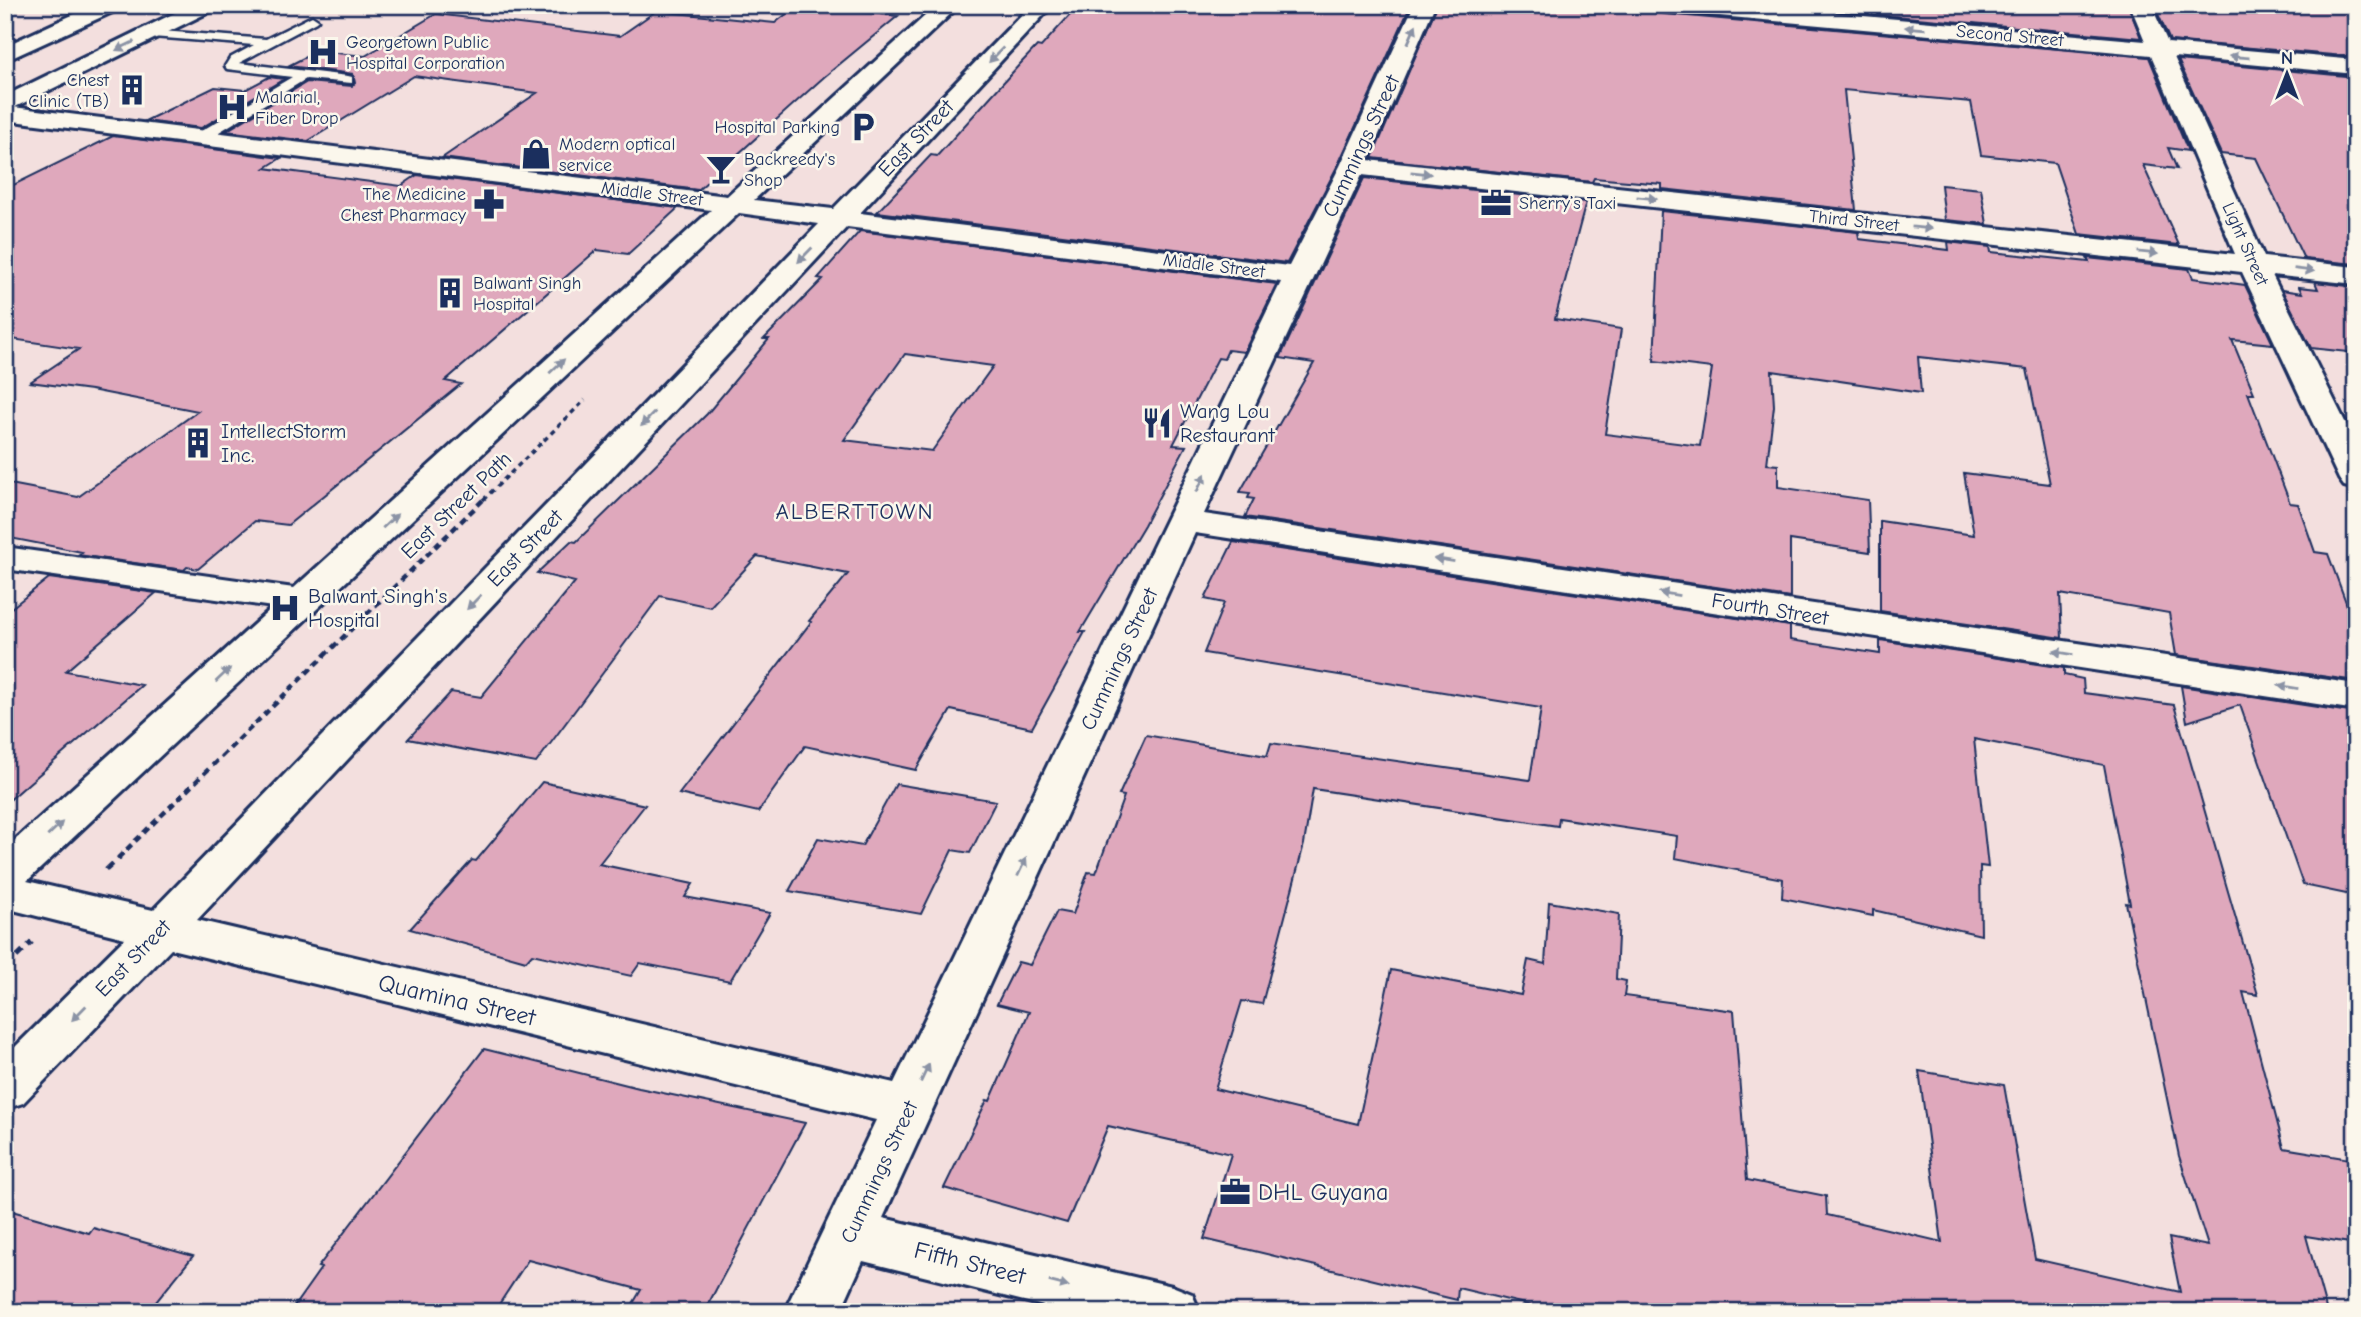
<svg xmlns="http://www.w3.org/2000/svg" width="2361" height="1317" font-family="'Comic Neue',sans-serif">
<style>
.building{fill:#dfa8bc;stroke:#1b2f5e;stroke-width:2;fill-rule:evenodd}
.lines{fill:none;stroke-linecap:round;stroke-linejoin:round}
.lane-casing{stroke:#1b2f5e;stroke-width:5}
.street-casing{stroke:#1b2f5e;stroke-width:6}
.secondary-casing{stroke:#1b2f5e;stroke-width:6}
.path-far2{stroke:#1b2f5e;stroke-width:3.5;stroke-dasharray:5 4.5;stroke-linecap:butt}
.path-far1{stroke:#1b2f5e;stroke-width:4.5;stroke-dasharray:7 5;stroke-linecap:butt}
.path{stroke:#1b2f5e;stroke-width:5;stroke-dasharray:9 7;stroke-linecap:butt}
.lane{fill:#fbf7ec;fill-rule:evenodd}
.street{fill:#fbf7ec;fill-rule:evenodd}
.secondary{fill:#fbf7ec;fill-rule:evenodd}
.oneway{fill:#8b93a5}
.labels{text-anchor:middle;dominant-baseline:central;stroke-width:5;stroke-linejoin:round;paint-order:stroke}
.far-street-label{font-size:18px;fill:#1b2f5e;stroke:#fbf7ec}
.far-poi-label{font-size:18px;fill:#1b2f5e;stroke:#fbf7ec;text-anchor:start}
.street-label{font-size:21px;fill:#1b2f5e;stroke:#fbf7ec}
.poi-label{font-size:21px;fill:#1b2f5e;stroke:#fbf7ec;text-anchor:start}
.neighbourhood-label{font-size:23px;letter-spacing:2px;fill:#1b2f5e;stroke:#fbf7ec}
.near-street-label{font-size:24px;fill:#1b2f5e;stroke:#fbf7ec}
.near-poi-label{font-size:24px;fill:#1b2f5e;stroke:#fbf7ec;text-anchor:start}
</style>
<rect width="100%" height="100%" fill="#f3dfde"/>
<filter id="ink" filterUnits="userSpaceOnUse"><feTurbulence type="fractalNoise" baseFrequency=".0143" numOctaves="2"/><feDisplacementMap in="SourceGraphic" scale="14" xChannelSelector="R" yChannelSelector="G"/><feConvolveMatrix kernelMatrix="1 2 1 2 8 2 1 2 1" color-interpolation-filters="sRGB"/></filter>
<g filter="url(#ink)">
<path class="building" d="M798,5L898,16L824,77L698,190L442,158L537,93L414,76L308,141L226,131L307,82L352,86L355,83L353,74L288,66L317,51L365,56L436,14L620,36L656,11L775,23Z
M1079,5H1411L1338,165L1287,263L877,212L931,155L937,156L1020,64L1037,46L1041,47Z
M1437,5H1653L1657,12L1665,14L2149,57L2188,151L2168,148L2177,169L2143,165L2179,245L2079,234L2055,163L1981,155L1971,102L1844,90L1856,210L1662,189V184L1594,178L1592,182L1372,158Z
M1772,5H2128L2141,38Z
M2154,5H2342L2356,26V57L2170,41Z
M2178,60L2356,77V264L2304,259L2256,158L2221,154Z
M269,77L284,79L201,128L145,121L215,87L245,90Z
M113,136L281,158L265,168L401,186L417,175L678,208L628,254L597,250L445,381L461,384L288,525L255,521L198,569L187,567L184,570L78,555L82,552L5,537V483L78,497L198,411L91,390L30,382L79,349L5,338V189Z
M1364,178L1586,202L1555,319L1621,329L1605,434L1700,446L1712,368L1654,361L1661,211L1858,232L1859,239L1949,250L1948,242L1990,247L1991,252L2089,262L2087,258L2189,269L2193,278L2245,285L2273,344L2232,340L2254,393H2248L2290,503L2298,504L2315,552L2328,554L2350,613L2356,614V681L2176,655L2169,613L2060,594L2062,638L1880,611V521L1974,535L1964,473L2050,484L2027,369L1918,357L1921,393L1772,371L1774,406L1767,464L1778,465V487L1868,500L1870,552L1790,540V598L1245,517L1254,499L1248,498L1250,493L1240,492L1314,363L1280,358Z
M1941,185L1981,189L1987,224L1945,220Z
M860,231L1277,284L1244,352L1228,350L1224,359L1218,358L1173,445L1186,446L1144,525L1080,632H1085L1032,728L951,710L916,770L805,746L758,812L679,794L811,622L809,621L848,574L757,556L710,607L660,596L536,763L408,739L451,692L481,697L575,582L537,573L571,541L576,542L707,414L769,339H764L823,279L818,278ZM905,354L993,366L932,451L844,440Z
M2315,282L2356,287V369L2348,352L2311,348L2282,290L2302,293L2299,287L2318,289Z
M1233,542L1790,626V640L1880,654V640L2064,668V675L2083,679L2084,693L2174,705L2258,995L2243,992L2284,1148L2356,1160V1244L2306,1236L2327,1312H1558L1458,1288L1457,1300L1204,1239L1231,1154L1108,1126L1067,1223L944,1188L987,1100L990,1101L1029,1012L997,1004L1018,962L1030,965L1057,911L1073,914L1088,872L1096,873L1124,796L1119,795L1146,735L1267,756L1271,743L1530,780L1541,708L1204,653L1224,603L1205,599ZM1974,739L2104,765L2130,904L2126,903L2179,1156L2208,1246L2169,1238L2180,1292L2035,1259L2004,1085L1919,1071L1942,1242L1827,1215L1826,1196L1747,1180L1734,1011L1624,996L1626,981L1616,979L1619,914L1549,902L1545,964L1528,960L1521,995L1391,970L1358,1124L1215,1089L1242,1001L1262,1004L1304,844L1313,789L1558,826L1559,818L1677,836L1675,858L1783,879L1782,898L1873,916V910L1981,935L1980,866L1988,867Z
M49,578L156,593L66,671L142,685L5,804V613Z
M2181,686L2356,713V896L2303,885L2240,705L2187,722Z
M542,782L645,805L599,864L693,884L685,897L770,913L730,981L640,963L631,976L532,954L526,961L410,929L472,860L476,861Z
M896,784L996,801L970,853L952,850L921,914L789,891L818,838L862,846Z
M484,1049L639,1088L805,1123L704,1312H628L641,1290L528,1260L494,1312H290L321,1268L318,1267Z
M5,1209L89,1233L93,1228L193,1256L148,1312H42L5,1301Z"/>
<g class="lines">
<g class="lane-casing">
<path id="lane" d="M312,16L318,20L316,22L239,63L348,76L352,77V83L306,79L206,140H196V134L292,77L227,69L225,66L230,58L254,45L152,37L148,36V30L266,39Z"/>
</g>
<g class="street-casing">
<path id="street" d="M937,5H960L754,200L833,209L1031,5H1053L860,213L1289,266L1340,166L1414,5H1435L1368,160L2235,254L2151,55L1665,11L1658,9L1655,5H1739L2145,41L2130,5H2151L2168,43L2356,60V74L2174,57L2264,257L2356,267V284L2272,275L2356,444V489L2344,486L2339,479L2242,272L1362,175L1204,514L2356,684V710L1195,533L883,1218L1172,1286L1192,1294L1200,1312H1068L863,1261L840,1312H784L876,1120L171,949L23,1103L5,1109V1057L125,938L5,908V849L273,607L5,569V547L294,588L711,210L5,120V106L727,196ZM739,213L819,224L153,910L27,881ZM847,227L1281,282L894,1083L197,920Z"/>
</g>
<g class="secondary-casing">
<path id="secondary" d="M94,5H122L119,9L5,61V46Z
M191,5H218L215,9L5,112V96Z"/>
</g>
<path class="path-far2" d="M483,500L585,400"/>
<path class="path-far1" d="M118,858L485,498"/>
<path class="path" d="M106,870L120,857
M5,968L32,942"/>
<use href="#lane" class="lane"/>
<use href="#street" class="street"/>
<use href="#secondary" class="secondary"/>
</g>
<defs><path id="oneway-solid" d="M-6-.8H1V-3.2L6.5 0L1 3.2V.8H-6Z" transform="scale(1.75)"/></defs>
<g class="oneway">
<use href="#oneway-solid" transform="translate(1915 28) rotate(-175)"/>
<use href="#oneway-solid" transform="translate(1412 34) rotate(-66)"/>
<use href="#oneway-solid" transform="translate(125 46) rotate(154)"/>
<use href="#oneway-solid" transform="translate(996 55) rotate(134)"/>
<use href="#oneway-solid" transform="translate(2239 57) rotate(-175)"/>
<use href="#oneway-solid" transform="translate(1421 173) rotate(6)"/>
<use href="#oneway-solid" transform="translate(1647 198) rotate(6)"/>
<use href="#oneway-solid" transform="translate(1922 228) rotate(6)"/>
<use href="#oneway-solid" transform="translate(2148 253) rotate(6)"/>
<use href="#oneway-solid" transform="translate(805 255) rotate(134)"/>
<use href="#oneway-solid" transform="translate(2304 270) rotate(7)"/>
<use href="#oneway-solid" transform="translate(557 366) rotate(-43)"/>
<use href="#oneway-solid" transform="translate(648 419) rotate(134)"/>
<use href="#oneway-solid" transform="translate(1201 483) rotate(-65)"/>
<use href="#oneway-solid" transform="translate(390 521) rotate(-43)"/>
<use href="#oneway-solid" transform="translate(1444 560) rotate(-171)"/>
<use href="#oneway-solid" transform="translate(1669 594) rotate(-171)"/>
<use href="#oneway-solid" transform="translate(474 602) rotate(134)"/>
<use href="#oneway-solid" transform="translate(2063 653) rotate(-171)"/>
<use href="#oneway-solid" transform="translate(223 675) rotate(-43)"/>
<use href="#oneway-solid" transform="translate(2288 687) rotate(-171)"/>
<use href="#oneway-solid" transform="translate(55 829) rotate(-43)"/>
<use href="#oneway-solid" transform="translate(1022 867) rotate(-65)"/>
<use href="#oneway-solid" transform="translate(79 1013) rotate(134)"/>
<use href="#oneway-solid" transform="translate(925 1073) rotate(-65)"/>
<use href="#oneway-solid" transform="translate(1059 1284) rotate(14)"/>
</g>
</g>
<defs>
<g id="hospital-bare" transform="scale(2.415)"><path d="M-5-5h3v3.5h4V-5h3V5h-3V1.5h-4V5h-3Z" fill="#1b2f5e" stroke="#fbf7ec" stroke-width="2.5" paint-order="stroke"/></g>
<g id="building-bare" transform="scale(2.415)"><path d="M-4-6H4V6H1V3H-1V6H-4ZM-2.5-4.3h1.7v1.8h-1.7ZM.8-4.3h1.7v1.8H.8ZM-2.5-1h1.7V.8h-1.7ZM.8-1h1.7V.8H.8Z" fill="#1b2f5e" stroke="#fbf7ec" stroke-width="2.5" paint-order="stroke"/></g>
<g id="parking-bare" transform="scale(2.415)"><path d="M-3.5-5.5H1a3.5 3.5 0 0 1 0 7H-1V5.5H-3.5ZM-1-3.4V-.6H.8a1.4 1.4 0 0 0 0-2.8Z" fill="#1b2f5e" stroke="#fbf7ec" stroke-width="2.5" paint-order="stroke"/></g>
<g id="shop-bare" transform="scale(2.415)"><path d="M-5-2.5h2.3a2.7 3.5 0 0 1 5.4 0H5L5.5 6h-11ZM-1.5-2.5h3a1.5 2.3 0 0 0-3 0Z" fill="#1b2f5e" stroke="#fbf7ec" stroke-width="2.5" paint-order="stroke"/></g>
<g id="bar-bare" transform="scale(2.415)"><path d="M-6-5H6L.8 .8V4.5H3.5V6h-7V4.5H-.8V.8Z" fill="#1b2f5e" stroke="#fbf7ec" stroke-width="2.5" paint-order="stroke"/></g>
<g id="office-bare" transform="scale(2.415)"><path d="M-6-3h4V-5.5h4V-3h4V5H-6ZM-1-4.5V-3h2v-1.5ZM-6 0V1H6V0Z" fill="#1b2f5e" stroke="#fbf7ec" stroke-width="2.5" paint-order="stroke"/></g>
<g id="pharmacy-bare" transform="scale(2.415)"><path d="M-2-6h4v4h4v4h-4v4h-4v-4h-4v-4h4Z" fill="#1b2f5e" stroke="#fbf7ec" stroke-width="2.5" paint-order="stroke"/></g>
<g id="restaurant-bare" transform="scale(2.415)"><path d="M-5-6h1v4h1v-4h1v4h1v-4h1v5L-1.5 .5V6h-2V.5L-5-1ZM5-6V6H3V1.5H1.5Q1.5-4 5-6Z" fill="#1b2f5e" stroke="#fbf7ec" stroke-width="2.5" paint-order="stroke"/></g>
</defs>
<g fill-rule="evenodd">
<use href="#hospital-bare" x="323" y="52"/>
<use href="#building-bare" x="132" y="90"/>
<use href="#hospital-bare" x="232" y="107"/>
<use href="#parking-bare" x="863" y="127"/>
<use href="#shop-bare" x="536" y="154"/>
<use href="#bar-bare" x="721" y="169"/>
<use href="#office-bare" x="1496" y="203"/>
<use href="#pharmacy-bare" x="489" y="204"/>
<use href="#building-bare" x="450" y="293"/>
<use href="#restaurant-bare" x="1157" y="423"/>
<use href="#building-bare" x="198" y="443"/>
<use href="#hospital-bare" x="285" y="608"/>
<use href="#office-bare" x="1235" y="1192"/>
</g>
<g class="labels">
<g class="far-street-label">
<text transform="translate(2010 36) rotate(5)">Second Street</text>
<text transform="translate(652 194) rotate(7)">Middle Street</text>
<text transform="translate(1854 221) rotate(6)">Third Street</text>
<text transform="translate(2245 244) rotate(66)">Light Street</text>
<text transform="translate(1214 266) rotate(7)">Middle Street</text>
</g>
<g class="far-poi-label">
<text x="346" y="42">Georgetown Public<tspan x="346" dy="21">Hospital Corporation</tspan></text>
<text x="109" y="80" text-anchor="end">Chest<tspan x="109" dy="21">Clinic (TB)</tspan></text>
<text x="255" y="97">Malarial,<tspan x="255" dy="21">Fiber Drop</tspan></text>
<text x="840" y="127" text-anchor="end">Hospital Parking</text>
<text x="559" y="144">Modern optical<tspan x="559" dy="21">service</tspan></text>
<text x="744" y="159">Backreedy's<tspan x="744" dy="21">Shop</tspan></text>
<text x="466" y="194" text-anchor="end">The Medicine<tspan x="466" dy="21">Chest Pharmacy</tspan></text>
<text x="1519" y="203">Sherry’s Taxi</text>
<text x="473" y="283">Balwant Singh<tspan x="473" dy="21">Hospital</tspan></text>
</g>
<g class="street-label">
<text transform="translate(916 138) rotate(-46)">East Street</text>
<text transform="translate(1361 146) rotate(-65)">Cummings Street</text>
<text transform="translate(456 505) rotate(-44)">East Street Path</text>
<text transform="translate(525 548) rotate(-46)">East Street</text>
<text transform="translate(1770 609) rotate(9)">Fourth Street</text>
<text transform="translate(1119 659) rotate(-65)">Cummings Street</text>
<text transform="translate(133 958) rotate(-46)">East Street</text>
<text transform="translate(879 1172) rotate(-65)">Cummings Street</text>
</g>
<g class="poi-label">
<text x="1180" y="411">Wang Lou<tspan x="1180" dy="24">Restaurant</tspan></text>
<text x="221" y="431">IntellectStorm<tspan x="221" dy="24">Inc.</tspan></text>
<text x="308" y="596">Balwant Singh's<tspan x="308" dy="24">Hospital</tspan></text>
</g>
<g class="neighbourhood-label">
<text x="855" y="511">ALBERTTOWN</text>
</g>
<g class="near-street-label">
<text transform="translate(457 1000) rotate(13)">Quamina Street</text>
<text transform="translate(970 1263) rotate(14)">Fifth Street</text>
</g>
<g class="near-poi-label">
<text x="1258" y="1192">DHL Guyana</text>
</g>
</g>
<rect width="2361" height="1317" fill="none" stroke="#fbf7ec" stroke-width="28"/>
<rect x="14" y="14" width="2333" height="1289" fill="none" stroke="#1b2f5e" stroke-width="2.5" filter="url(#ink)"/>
<g transform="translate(2287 74)" stroke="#fbf7ec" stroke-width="5" paint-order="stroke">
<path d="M0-5L12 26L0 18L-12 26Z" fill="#1b2f5e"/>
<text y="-10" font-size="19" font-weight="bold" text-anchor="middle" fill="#1b2f5e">N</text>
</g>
</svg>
